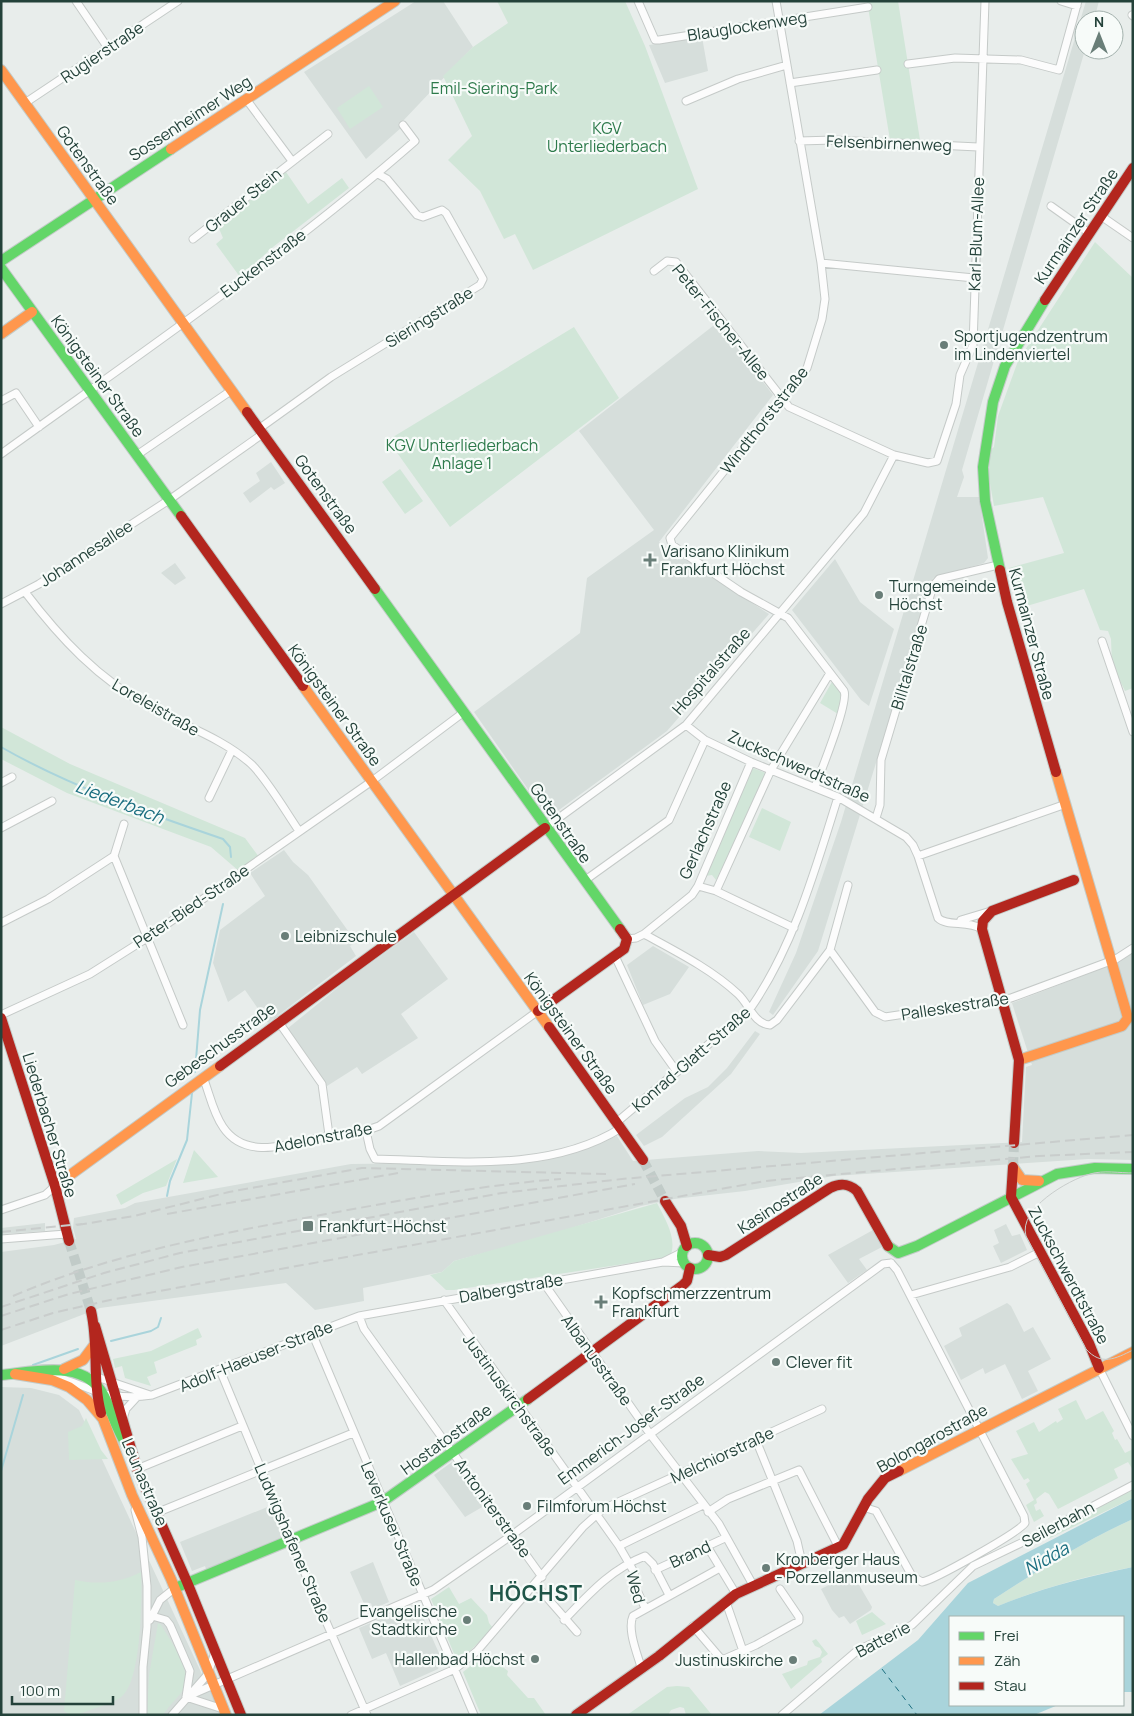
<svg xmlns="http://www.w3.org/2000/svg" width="1134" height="1716" font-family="Manrope,sans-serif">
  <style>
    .built { fill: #d6dedb }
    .green { fill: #d1e6d8 }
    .water { fill: #a9d4db }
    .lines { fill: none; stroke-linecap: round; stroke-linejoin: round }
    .stream { stroke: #a9d4db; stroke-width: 2 }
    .ferry { stroke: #1c6f80; stroke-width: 1; stroke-dasharray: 6 5; stroke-linecap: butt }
    .secondary-tunnel { stroke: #c1cbc8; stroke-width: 10; stroke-dasharray: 10 5; stroke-linecap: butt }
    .street-casing { stroke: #c5cac8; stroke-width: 9 }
    .fast-casing { stroke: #c3cbc8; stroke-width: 12 }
    .slow-casing { stroke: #c3cbc8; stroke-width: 12 }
    .jam-casing { stroke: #c3cbc8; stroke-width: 12 }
    .street { stroke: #fcfcfc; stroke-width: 7 }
    .fast { stroke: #63d668; stroke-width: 10 }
    .slow { stroke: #ff974d; stroke-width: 10 }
    .jam { stroke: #b3261e; stroke-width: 10 }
    .tram { stroke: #c9cdcc; stroke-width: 1 }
    .rail { stroke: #c9cdcc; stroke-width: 2; stroke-dasharray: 10 5; stroke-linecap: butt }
    .poi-dot { fill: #697e78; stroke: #f7fbf9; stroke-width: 2 }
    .labels { text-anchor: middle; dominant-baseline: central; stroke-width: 4.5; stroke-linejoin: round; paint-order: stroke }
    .street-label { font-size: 16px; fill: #24423a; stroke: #f7fbf9 }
    .park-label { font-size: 16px; fill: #2d7a4b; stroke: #f7fbf9 }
    .poi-label { font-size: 16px; fill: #24423a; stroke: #f7fbf9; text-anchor: start }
    .water-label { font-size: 18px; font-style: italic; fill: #1c6f80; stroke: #f7fbf9 }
    .district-label { font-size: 21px; font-weight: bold; letter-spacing: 1px; fill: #1f5548; stroke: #f7fbf9 }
  </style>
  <rect width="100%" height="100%" fill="#e8edeb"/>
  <path class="built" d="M416,1h27l30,46 -72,76 1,4 -36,32 -62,-87z
    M1086,1h13l-5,19h-10l1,30 -123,420 2,7 -7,20h22l9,61 -4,5 -51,15 -115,373 -45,64 -4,-3 27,-59 45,-131z
    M702,37l6,34 -43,12 -16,-38z
    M718,322l55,73 -114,147 110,72 -102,117 -119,87 -74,-106 106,-79 7,-55 67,-48 -75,-99z
    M271,462l14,21 -11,7 -3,-3 -21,16 -7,-10 17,-12 -4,-8z
    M835,559l25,43 34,27 -25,77 -8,-6 -69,-90z
    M175,563l11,15 -11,7 -14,-12z
    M284,850l9,12 15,13 48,67 -6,4 6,10 -88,67 -23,-33 -17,12 -15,-39 7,-33 45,-34 -15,-23z
    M414,932l34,47 -47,35 17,24 -56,36 -5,-7 -30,19 -40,-57 59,-48z
    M653,946l36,21 -19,27 -27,11 -16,-40z
    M1133,952v208l-45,-1 -254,17 -89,15 -71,8 -33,7 -101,32 -86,23 -12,11 -79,16 1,13 -49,9 -29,-27 -186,25 -99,38v-94l53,-7 22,-6 -3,-11 1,-10 51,-10 10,-5 216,-39 168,-2 59,-12 39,-14 16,25 125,-10 43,2 221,-11 4,-75 6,-2 -20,-62 109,-42z
    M755,1031l5,3 -29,40 -69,63 -18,9 -8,-11 49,-37 23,-11 19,-19z
    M45,1223v8l-44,3v-6z
    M1006,1224l6,12 8,-2 7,16 -26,13 -8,-17 6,-3 -5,-13z
    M873,1230l9,17 -23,12 8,11 -19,13 -20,-28z
    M1007,1303l4,3 13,26 9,-5 18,32 -23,12 10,20 -16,8 -17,-35 -20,10 -2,-6 -22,12 -17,-34 18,-10 -3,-8z
    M1,1387l30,1 28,7 20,15 142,305h-220z
    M452,1462l32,44 -19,11 -31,-42z
    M270,1506l13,32 -77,31 -1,-3 -13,5 -12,-29z
    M373,1562l16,40 -16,7 -2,-6 -6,3 -15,-34z
    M854,1572l4,1 -3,5 17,29 -1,3 -21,14 -6,-8 -5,2 -7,-8 -11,-21z
    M413,1605l6,3 23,52 -4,9 -38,17 -14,-33 -14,6 -13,-31z"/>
  <path class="green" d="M497,1h128l20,45 53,143 -165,81 -18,-36 -11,5 -24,-48 -32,-31 24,-24 -29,-60 30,-29 35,-24z
    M867,1h31l22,139h-30z
    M369,86l14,21 -33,22 -13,-21z
    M286,172l22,32 34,-26 7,10 -76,59 -33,30 -24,-33 7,-6 -5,-12z
    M1095,242l38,36v410l-8,3 -13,-26 -1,-26 -3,-8 -8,-1 -16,-41 -64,19 -11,-40 55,-15 -21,-56 -49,9 -5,-28v-27l5,-4 4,-31 20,-55z
    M574,327l45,71 -169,129 -62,-87z
    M400,469l23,32 -18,13 -23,-32z
    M833,680l11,13 -6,21 -18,-11z
    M1,727l69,37 175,74 14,19 -19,15 -29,-25 -144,-54 -66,-34z
    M753,768l13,5 -27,63 -23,44 -4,-5 -7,1z
    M762,808l29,14 -11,29 -31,-14z
    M194,1150l24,27 -35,6z
    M177,1159l-11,27 -23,7 -22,12 -5,-10z
    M657,1203c8,16 21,36 13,54l-216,33h-8l-16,-15 12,-3 12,-11z
    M198,1328l4,9 -6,3 1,5 -43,17 3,11 -10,4 4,9 -26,-8 -3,-12 -7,2 -2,-9 38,-8z
    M1076,1400l10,20 17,-9 11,20 -2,2 3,7 2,-1 8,14 8,-4v21l-5,-8 -14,7 4,9 -60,31 -9,-15 -4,-2 -9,7 1,4 -3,2 2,6 4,-2 4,7 -10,6 -8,-17 8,-5 -8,-16 4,-3 -2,-3 -4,2 -13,-21 17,-5 -12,-23 18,-9 5,10 17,-11 1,2 6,-4 -5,-10z
    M86,1418l15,32 7,9 -39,1 -1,-28 14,-6z
    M1133,1488v10l-85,41 -3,-5z
    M1133,1519v48c-47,9 -91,21 -135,39l-5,-3 1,-4c45,-29 90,-58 139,-80z
    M141,1572c1,25 1,112 -21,126 -13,8 -30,11 -43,17h-7l-6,-4 11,-131c23,5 45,3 66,-8z
    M449,1587l10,17 12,-6 16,17 2,8 4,5 -30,30 -8,-2 -24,-57z
    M872,1612l14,12 -24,11 -6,-14z
    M158,1623l3,2c9,15 33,48 22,65 -6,9 -14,15 -20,25h-16l2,-40z
    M816,1639l12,15 -7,5 1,3 -31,27 -9,-15 25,-9 1,-4 12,-4 2,-5 -2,-4 -5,-2 -3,-5z
    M486,1654l22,17 -1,4 21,23h6l12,17h-65l-18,-43z
    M677,1686l12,1 23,28h-26l-2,-7 -4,-1 -9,3 -3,5h-41l40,-28z"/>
  <path class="water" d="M1133,1498v21c-49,22 -94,51 -139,80l-1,4 5,3c43,-18 88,-29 135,-39v125h-10v-75h-173v88h108l-24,10h-215l99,-75 50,-57z"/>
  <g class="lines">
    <path class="stream" d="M1,747c70,40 146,66 222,92l7,8 1,10
      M195,1072l5,-62 23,-106
      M167,1196l3,-15 17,-41 5,-47
      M111,1341l40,-10 7,-4 3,-9
      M33,1365l45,-16
      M1,1471l22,-76"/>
    <path class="ferry" d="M882,1669l35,46"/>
    <path class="secondary-tunnel" d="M643,1160l22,41
      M1013,1167l1,-24
      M69,1241l22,70"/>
    <defs>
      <path id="street" d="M76,1l32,47
        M638,1l17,39h4l209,-33
        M776,1l45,262 4,36 -3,20 -15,49 -137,170 2,7 69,47 47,26 56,73c5,11 -23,80 -29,96
        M1061,1l16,5
        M1132,15l1,1
        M908,64l47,-6 66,2 38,10 19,-69
        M790,83l87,-13
        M246,99l46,62
        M686,101l52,-22 49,-14
        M25,103l153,-102
        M799,141l35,-1 144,7
        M1051,206l38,27
        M1101,216l32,22
        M193,239l135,-105
        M821,263l153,15
        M654,271l13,-10 9,1 113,145 105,48 34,8 9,-2 19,-57 4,-29 13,-30 12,-344
        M1,401l15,-8 23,34
        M260,428l71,-51 149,-92 3,-6 -37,-66 -4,-3 -19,7 -6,-2 -30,-36 -9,-5
        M1,454c140,-101 284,-199 414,-313l-12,-16
        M137,455l95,-65
        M25,592c35,46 73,87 125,115 32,18 72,31 100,56 15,13 36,49 49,68
        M1,604l38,-20 130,-84 95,-67
        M1102,641l31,91
        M686,725l19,15 46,22 87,35 68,40 7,8 5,11 20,62c9,9 30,2 44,11
        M1,783l11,-6
        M209,798l23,-48
        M876,818l4,-13 1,-45 52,-174 6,-7 59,-14
        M124,824l-10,32 69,169
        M1,828l51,-27
        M545,828l141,-103 178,-212 30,-58
        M918,856l148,-52
        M584,881l85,-61 36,-80
        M698,886l18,5 78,37
        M716,891l55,-121 59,-97
        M961,920l30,-9
        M1,923l47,-24 66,-43
        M644,934c33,18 67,35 94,60 11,10 16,30 32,31l7,-5 53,-70 18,-65
        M627,939l9,-1 8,-4 48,-39 6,-9 53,-124
        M830,950l45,62 10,5 126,-19 105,-39 17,-11
        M615,956l40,85 22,31
        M1,1015l89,-41 57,-36 225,-157 92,-69
        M278,1021l44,63 7,51
        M203,1077c6,15 10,36 20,50 22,33 64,18 96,11 20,-5 41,-4 60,-12l159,-115
        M617,1122l133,-113c44,-63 65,-139 88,-212
        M366,1131l4,18 5,10c81,2 174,14 246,-31
        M1,1210l44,-15 10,-9
        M1,1239l65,-5
        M663,1262l20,-10
        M543,1282l107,152 69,90 34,61
        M911,1295l99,-28 30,-15
        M444,1300l175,246 15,26 3,18 8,18
        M359,1316l5,13 178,248
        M312,1333l162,382
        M1099,1368l34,68
        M220,1370l73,176 74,169
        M50,1376c18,3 31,10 48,16 17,5 36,6 54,3l207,-79 304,-54 21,1
        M94,1376l56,19
        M123,1419l3,-10 11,-12
        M756,1440l41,101 5,22
        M137,1469l105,-43
        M863,1507l13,4 36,65 10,6c12,-2 96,-49 103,-59l-1,-7 -127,-246 -6,-7
        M135,1510l7,27 5,49v41l-4,40v48
        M708,1512l20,-13 71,-29 40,78
        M156,1513l197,-80
        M619,1546l84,-41
        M707,1546l29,48
        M655,1570l70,-32
        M536,1585l41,47
        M726,1602l17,49
        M152,1616l14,4 4,5 20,46 -4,26
        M150,1620l10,-20 15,-12
        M564,1620c25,-26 47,-51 81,-64l8,8 16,31
        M693,1626l29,34 34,-15 43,-24v-4l-19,-28
        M641,1667c-4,-14 -14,-38 -8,-51l87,-48
        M186,1697l247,-107 79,-55 371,-271 8,-1
        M186,1697l37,12
        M172,1715l36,-41 7,-22
        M351,1715l104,-46 22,-18 106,-124 20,-18 219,-100
        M782,1715l76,-65 54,-25 61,-59 69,-33 91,-48"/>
      <path id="fast" d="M1,261l170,-112
        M1,268l180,248
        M1000,570l-15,-69 -2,-34 10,-65 12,-36 40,-66
        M375,589l245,340
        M682 1256a13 13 0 1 1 26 0a13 13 0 1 1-26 0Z
        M888,1246l10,7 19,-7 140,-72 38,-6 38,1
        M1,1375c34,-3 84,-17 103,21 8,17 13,34 23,50
        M175,1588l207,-86 146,-103"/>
      <path id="slow" d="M1,70l246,342
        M171,149l224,-148
        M1,334l31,-22
        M303,686l246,341
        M1019,1060l103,-34 6,-8 -72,-246
        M1013,1167l9,13 17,1
        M55,1186l165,-120
        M64,1369l19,-9 12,-16
        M15,1374l37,6 17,7 18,13 16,19 29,76 39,84 55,136
        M899,1471l234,-119"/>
      <path id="jam" d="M1045,300l88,-132
        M247,412l128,177
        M181,516l122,170
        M1000,570l7,32 49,170
        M538,1011l86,-62 3,-10 -7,-10
        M1,1018l54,168 14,55
        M549,1027l94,133
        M220,1066l325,-238
        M1014,1143l5,-83 -37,-131 1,-8 9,-10 82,-31
        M1013,1167l-2,30 78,146 10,25
        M665,1201l16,25 6,20
        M708,1255l12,2 6,-2 104,-67c10,-5 18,-5 27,3l31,55
        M91,1311c8,34 1,68 10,102
        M95,1326l42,143 50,113 54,133
        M528,1399l155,-114 4,-4 3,-13
        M576,1715l83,-59 77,-62 107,-49 25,-46 17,-21 14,-7"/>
    </defs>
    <use href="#street" class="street-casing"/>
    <use href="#fast" class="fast-casing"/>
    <use href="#slow" class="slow-casing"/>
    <use href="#jam" class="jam-casing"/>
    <use href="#street" class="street"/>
    <use href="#fast" class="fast"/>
    <use href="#slow" class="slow"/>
    <use href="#jam" class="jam"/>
    <path class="tram" d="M1133,1173c-13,0 -30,-3 -43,1 -22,6 -72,35 -64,62l60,113c15,17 29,10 47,1"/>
    <path class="rail" d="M167,1214l231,-41
      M77,1225l57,-9 95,-24 133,-24 244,6
      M1,1232l81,-8
      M13,1296c100,-43 206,-62 313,-82 78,-14 155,-29 235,-35
      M1,1307l103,-34 76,-20 322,-60 120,-14 511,-44
      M1,1316l68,-22 113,-27 453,-83
      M1,1330l52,-17 57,-13 655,-119 274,-25 94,-4"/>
  </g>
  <g class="poi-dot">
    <circle cx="944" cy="345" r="5"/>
    <path d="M647.5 552.5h5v5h5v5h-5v5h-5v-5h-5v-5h5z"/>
    <circle cx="879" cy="595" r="5"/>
    <circle cx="285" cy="936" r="5"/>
    <rect x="302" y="1220" width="12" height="12" rx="2.5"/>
    <path d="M598.5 1294.5h5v5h5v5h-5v5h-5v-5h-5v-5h5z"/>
    <circle cx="776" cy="1362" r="5"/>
    <circle cx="527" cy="1506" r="5"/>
    <circle cx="766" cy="1568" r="5"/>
    <circle cx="467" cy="1620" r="5"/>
    <circle cx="535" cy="1659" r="5"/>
    <circle cx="793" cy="1660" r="5"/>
  </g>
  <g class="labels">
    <g class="street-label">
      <text transform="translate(747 26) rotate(-9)">Blauglockenweg</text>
      <text transform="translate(102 52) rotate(-34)">Rugierstraße</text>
      <text transform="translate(190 118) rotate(-33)">Sossenheimer Weg</text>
      <text transform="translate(889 143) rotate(2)">Felsenbirnenweg</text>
      <text transform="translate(88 165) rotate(54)">Gotenstraße</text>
      <text transform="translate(243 200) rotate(-39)">Grauer Stein</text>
      <text transform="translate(1076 226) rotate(-56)">Kurmainzer Straße</text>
      <text transform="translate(976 234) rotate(-88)">Karl-Blum-Allee</text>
      <text transform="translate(263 263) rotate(-37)">Euckenstraße</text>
      <text transform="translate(429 317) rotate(-32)">Sieringstraße</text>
      <text transform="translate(721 322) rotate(51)">Peter-Fischer-Allee</text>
      <text transform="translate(98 376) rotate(54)">Königsteiner Straße</text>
      <text transform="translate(764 420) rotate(-52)">Windthorststraße</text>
      <text transform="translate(326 494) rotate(54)">Gotenstraße</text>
      <text transform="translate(86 553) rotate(-33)">Johannesallee</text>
      <text transform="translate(1032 634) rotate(75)">Kurmainzer Straße</text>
      <text transform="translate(909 667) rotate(-73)">Billtalstraße</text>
      <text transform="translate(711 671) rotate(-49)">Hospitalstraße</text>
      <text transform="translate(335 705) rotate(54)">Königsteiner Straße</text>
      <text transform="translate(156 707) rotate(30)">Loreleistraße</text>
      <text transform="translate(799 766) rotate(24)">Zuckschwerdtstraße</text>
      <text transform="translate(561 823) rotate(55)">Gotenstraße</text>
      <text transform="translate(705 830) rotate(-66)">Gerlachstraße</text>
      <text transform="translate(191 906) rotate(-34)">Peter-Bied-Straße</text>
      <text transform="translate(955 1006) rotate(-9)">Palleskestraße</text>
      <text transform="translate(571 1033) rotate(54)">Königsteiner Straße</text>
      <text transform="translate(220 1045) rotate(-36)">Gebeschusstraße</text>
      <text transform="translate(691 1059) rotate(-41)">Konrad-Glatt-Straße</text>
      <text transform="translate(50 1125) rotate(73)">Liederbacher Straße</text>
      <text transform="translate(323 1137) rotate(-11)">Adelonstraße</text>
      <text transform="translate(780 1203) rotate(-33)">Kasinostraße</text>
      <text transform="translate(1069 1275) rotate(62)">Zuckschwerdtstraße</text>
      <text transform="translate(511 1288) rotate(-10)">Dalbergstraße</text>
      <text transform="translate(256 1356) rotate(-22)">Adolf-Haeuser-Straße</text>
      <text transform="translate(597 1360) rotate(54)">Albanusstraße</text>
      <text transform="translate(510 1395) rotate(54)">Justinuskirchstraße</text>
      <text transform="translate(631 1429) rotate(-36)">Emmerich-Josef-Straße</text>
      <text transform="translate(932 1438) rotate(-29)">Bolongarostraße</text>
      <text transform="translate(446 1439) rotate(-36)">Hostatostraße</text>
      <text transform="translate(722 1455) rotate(-25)">Melchiorstraße</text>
      <text transform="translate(145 1482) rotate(67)">Leunastraße</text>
      <text transform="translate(493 1508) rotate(54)">Antoniterstraße</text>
      <text transform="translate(392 1524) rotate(67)">Leverkuser Straße</text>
      <text transform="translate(1058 1524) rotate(-28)">Seilerbahn</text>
      <text transform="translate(293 1543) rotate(67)">Ludwigshafener Straße</text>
      <text transform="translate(690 1554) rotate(-25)">Brand</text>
      <text transform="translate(636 1587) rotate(75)">Wed</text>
      <text transform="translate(883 1639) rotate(-28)">Batterie</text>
    </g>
    <g class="park-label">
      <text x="494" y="88">Emil-Siering-Park</text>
      <text x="607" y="128">KGV<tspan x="607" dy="18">Unterliederbach</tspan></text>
      <text x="462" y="445">KGV Unterliederbach<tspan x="462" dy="18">Anlage 1</tspan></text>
    </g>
    <g class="poi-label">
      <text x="954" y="336">Sportjugendzentrum<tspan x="954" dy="18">im Lindenviertel</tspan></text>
      <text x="661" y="551">Varisano Klinikum<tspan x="661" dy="18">Frankfurt Höchst</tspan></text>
      <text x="889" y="586">Turngemeinde<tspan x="889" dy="18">Höchst</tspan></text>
      <text x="295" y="936">Leibnizschule</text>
      <text x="319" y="1226">Frankfurt-Höchst</text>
      <text x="612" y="1293">Kopfschmerzzentrum<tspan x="612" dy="18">Frankfurt</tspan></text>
      <text x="786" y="1362">Clever fit</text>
      <text x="537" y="1506">Filmforum Höchst</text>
      <text x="776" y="1559">Kronberger Haus<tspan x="776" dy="18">- Porzellanmuseum</tspan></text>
      <text x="457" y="1611" text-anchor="end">Evangelische<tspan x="457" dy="18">Stadtkirche</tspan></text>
      <text x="525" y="1659" text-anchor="end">Hallenbad Höchst</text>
      <text x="783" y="1660" text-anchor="end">Justinuskirche</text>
    </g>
    <g class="water-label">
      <text transform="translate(120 801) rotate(21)">Liederbach</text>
      <text transform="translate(1046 1558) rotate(-29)">Nidda</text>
    </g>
    <g class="district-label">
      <text x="536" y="1593">HÖCHST</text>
    </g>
  </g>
  <rect width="1134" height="1716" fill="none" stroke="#24423a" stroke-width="5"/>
  <rect x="949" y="1616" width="175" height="90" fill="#f7fbf9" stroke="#a3b1ad"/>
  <rect x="959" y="1632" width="25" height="8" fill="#63d668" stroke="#a3b1ad"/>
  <text x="994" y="1641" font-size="15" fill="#24423a">Frei</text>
  <rect x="959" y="1657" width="25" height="8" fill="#ff974d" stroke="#a3b1ad"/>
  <text x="994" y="1666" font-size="15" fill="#24423a">Zäh</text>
  <rect x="959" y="1682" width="25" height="8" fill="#b3261e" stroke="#a3b1ad"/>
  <text x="994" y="1691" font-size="15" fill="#24423a">Stau</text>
  <g transform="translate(1099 35)"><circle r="24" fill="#f7fbf9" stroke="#a3b1ad"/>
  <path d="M0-4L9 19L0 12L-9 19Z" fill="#697e78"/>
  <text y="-8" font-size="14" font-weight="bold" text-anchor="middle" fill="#24423a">N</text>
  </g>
  <path d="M12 1696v8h101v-8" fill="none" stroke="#24423a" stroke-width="2.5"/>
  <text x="20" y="1696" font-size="15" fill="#24423a" stroke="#f7fbf9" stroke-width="4" paint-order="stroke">100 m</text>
</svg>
